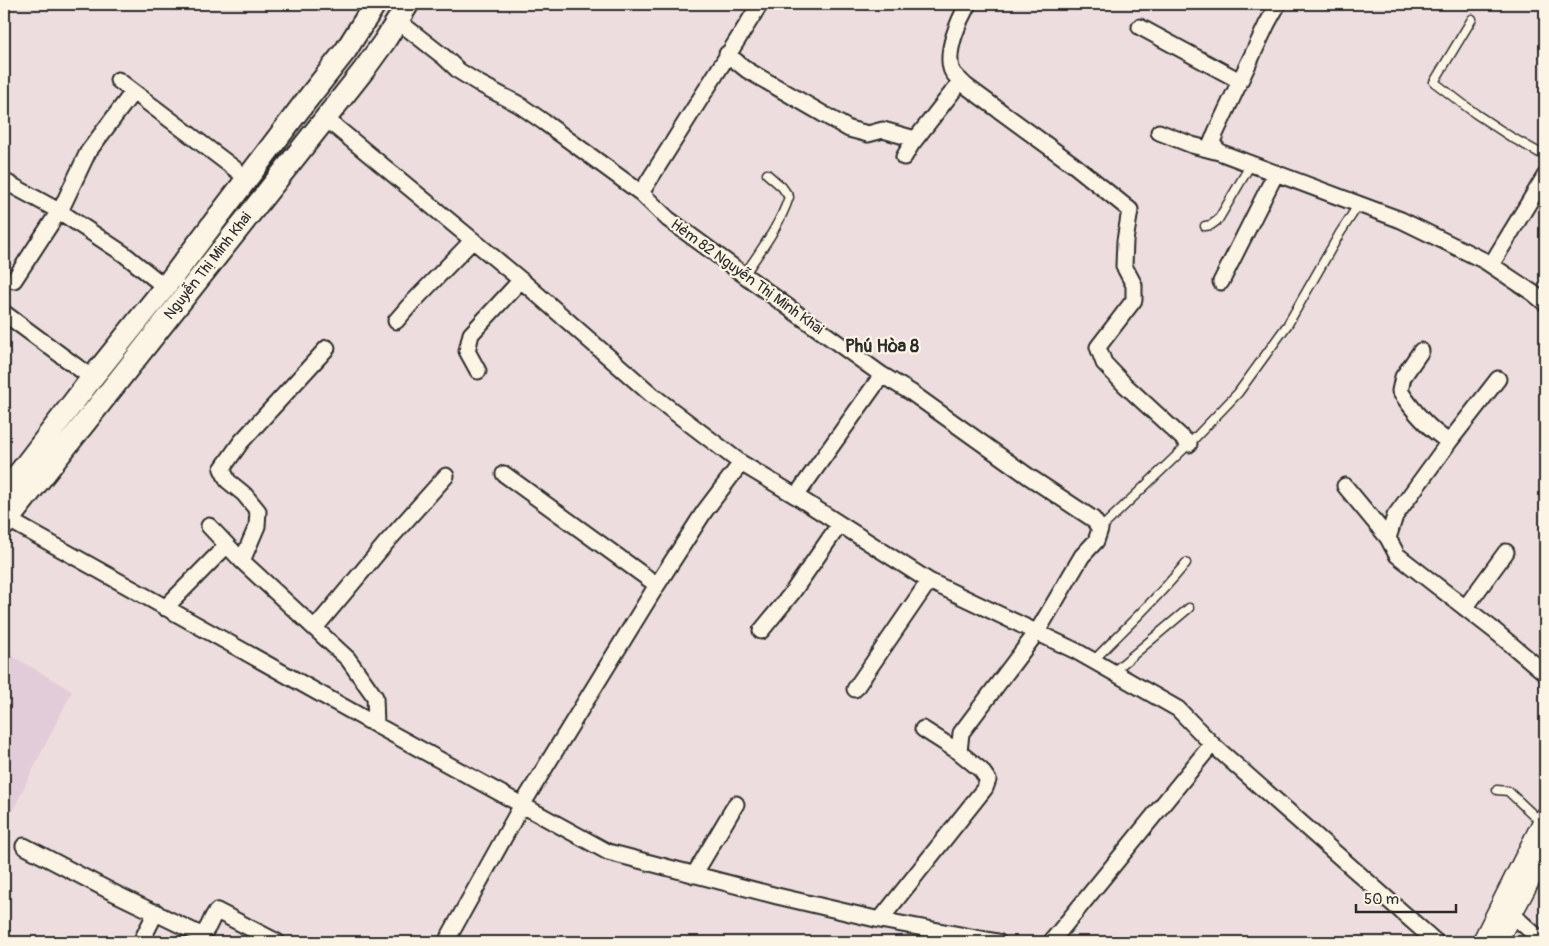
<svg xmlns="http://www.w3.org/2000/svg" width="1549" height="946" font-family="Pangolin,sans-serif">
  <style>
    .built { fill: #e3ccd9 }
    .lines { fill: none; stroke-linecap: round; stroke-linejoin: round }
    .service-casing { stroke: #2b2b2b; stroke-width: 11 }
    .minor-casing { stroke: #2b2b2b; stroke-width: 19 }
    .tertiary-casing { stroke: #2b2b2b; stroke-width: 22 }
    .secondary-casing { stroke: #2b2b2b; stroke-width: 25 }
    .service { stroke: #fcf5e5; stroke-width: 8 }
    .minor { stroke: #fcf5e5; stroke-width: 15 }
    .tertiary { stroke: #fcf5e5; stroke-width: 19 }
    .secondary { stroke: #fcf5e5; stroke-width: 21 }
    .labels { text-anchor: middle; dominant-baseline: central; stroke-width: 4.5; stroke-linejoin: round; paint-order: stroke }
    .street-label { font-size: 15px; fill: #2b2b2b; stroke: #fcf5e5 }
    .quarter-label { font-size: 18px; font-weight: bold; fill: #2b2b2b; stroke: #fcf5e5 }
  </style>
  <rect width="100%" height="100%" fill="#edddde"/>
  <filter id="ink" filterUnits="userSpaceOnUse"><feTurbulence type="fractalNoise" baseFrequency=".02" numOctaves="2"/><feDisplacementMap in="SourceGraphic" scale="10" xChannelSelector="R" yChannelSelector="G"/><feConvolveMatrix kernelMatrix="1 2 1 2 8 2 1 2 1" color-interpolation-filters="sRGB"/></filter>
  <g filter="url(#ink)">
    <path class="built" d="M4,651l68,40 -68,137z"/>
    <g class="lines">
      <defs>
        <path id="service" d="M1472,19l-38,63 42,32 35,23 34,19
          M1205,226l6,-1 7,-5 33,-56
          M744,275c17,-25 36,-50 45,-78l-7,-10 -15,-13
          M1100,529l93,-89 45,-47 50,-69 52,-91 19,-29
          M1093,661c31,-32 65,-63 93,-98
          M1113,672l76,-64
          M1497,790l11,1 34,32"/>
        <path id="minor" d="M968,4c-9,16 -22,46 -17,64 1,6 10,13 15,18l108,79 56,45 -5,31 -1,25 10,19v15l-36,47 6,16 21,22 64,59
          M1278,4l-11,20 -51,108 -4,10 7,10 182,68 84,41 48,32 12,10
          M398,21l46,36 15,14 21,13 38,20 26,18 97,71 27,26 124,91 90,65 30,18 116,83 65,43 7,10 -4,12 -14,15 -45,76 -76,101 -2,19 22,18 7,10 -3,8 -105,132
          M1140,27l100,54
          M727,54l20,16 102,59 19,5 15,-4 32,9
          M118,80l129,98
          M325,118l196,162 131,115 89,68 55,33 133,85 147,70 102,58 34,35 224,198
          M1159,132l33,13 27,7
          M904,157l7,-12 50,-64
          M4,181l55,30 65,43 41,33
          M641,193l119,-189
          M1491,265l54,-89
          M14,280l49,-75 25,-53 45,-60
          M1221,282l55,-109
          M4,313l88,65
          M396,321l13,-15 64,-66
          M1421,351l-18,26 -3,14c13,20 29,38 49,51l-54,74 -7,22 9,17 98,76 50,42
          M478,371l-11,-20 4,-17 50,-54
          M1449,442l49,-63
          M504,474l153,111
          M1345,486l43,52
          M796,496l86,-121
          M9,520l367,205 232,127 169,44 103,24 118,22
          M209,526l33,35 106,98 27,38 1,28
          M242,561l15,-35 1,-15 -14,-17 -16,-13 -6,-12 19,-27 86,-94
          M165,608l62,-63
          M1465,608l41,-56
          M315,628l71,-85 60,-67
          M761,631l31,-38 47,-68
          M855,689l74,-108
          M923,729l36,23
          M24,846l88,46 87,42h3c8,-5 8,-16 15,-23l60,31
          M694,875l42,-71
          M1513,915l30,27
          M141,942l15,-30
          M446,942l76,-137 135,-220 47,-73 37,-49
          M1051,942l161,-198"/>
        <path id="tertiary" d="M1482,942l63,-125
          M1497,942l48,-90"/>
        <path id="secondary" d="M4,493l88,-115 73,-91 137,-181 44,-56 29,-46
          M4,525l359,-454 21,-29 24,-38"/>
      </defs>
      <use href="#service" class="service-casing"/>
      <use href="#minor" class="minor-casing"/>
      <use href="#tertiary" class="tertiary-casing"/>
      <use href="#secondary" class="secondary-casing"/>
      <use href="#service" class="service"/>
      <use href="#minor" class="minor"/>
      <use href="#tertiary" class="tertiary"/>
      <use href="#secondary" class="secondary"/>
    </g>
  </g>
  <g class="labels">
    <g class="street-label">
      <text transform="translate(208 266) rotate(-52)">Nguyễn Thị Minh Khai</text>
      <text transform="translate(747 277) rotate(36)">Hẻm 82 Nguyễn Thị Minh Khai</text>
    </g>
    <g class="quarter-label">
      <text x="882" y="346">Phú Hòa 8</text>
    </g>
  </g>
  <rect width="1549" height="946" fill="none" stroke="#fcf5e5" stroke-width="20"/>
  <rect x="10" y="10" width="1529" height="926" fill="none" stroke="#2b2b2b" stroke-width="2" filter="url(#ink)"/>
  <path d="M1356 904v8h100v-8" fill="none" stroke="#2b2b2b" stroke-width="2.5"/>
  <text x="1364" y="904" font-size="15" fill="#2b2b2b" stroke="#fcf5e5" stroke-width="4" paint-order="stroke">50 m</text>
</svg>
